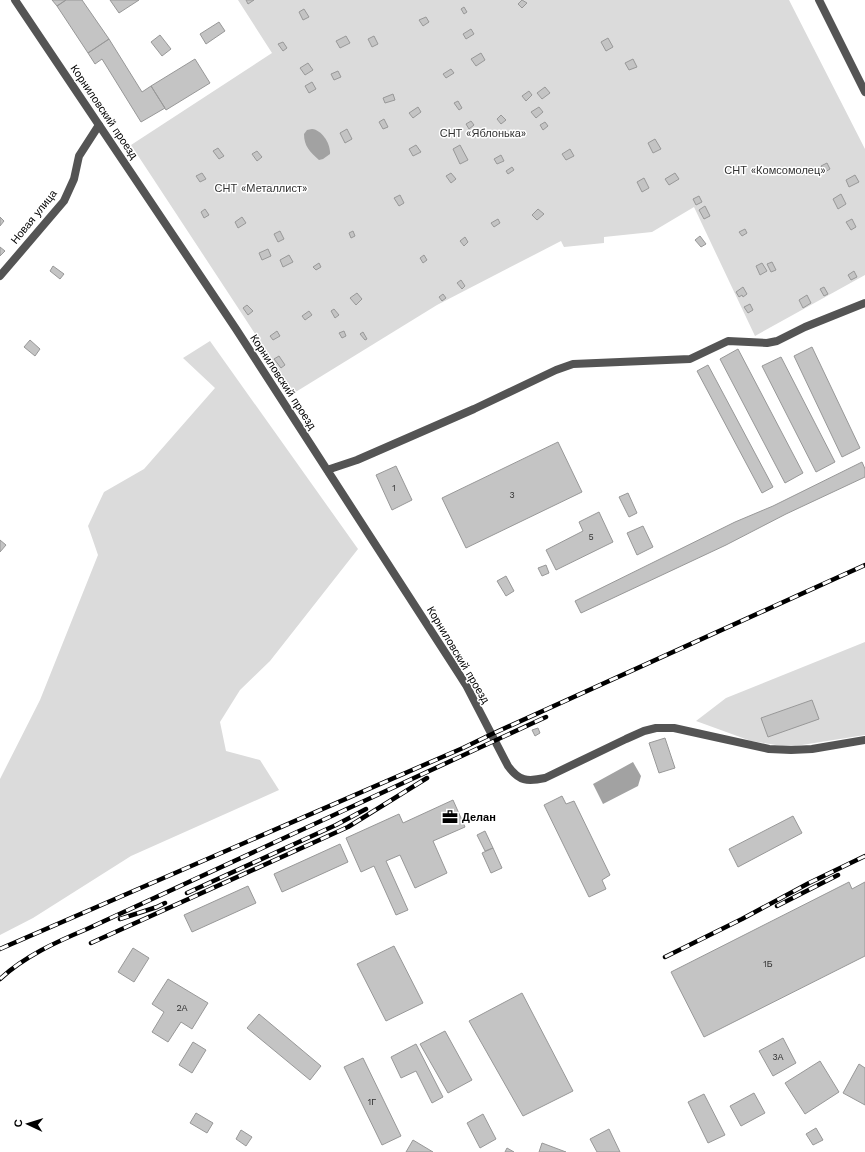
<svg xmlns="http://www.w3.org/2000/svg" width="865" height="1152" font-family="'Work Sans',sans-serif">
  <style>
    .green { fill: #dbdbdb }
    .water { fill: #a2a2a2 }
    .building { fill: #c4c4c4; stroke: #989898 }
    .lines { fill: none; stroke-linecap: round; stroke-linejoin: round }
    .minor { stroke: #545454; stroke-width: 8 }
    .tertiary { stroke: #545454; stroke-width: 8 }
    .rail-casing { stroke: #000; stroke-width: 4.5 }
    .rail { stroke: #fff; stroke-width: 3; stroke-dasharray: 9; stroke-linecap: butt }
    .labels { text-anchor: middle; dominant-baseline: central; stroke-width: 3; stroke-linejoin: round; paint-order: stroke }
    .number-label { font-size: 9px; fill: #313131 }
    .street-label { font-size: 11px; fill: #000; stroke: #fff }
    .park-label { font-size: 11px; fill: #323232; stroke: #fff }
    .poi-label { font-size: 11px; font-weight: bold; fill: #000; stroke: #fff; text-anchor: start }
  </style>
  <rect width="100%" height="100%" fill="#fff"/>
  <path class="green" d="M238,0h551l76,149v126l-110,61 -61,-129 -42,25 -48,5v6l-40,4 -3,-6 -124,64 -143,88 -163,-248 141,-92z
    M210,341l148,208 -88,112 -30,29 -20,32 6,29 34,9 19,30 -148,66 -98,62 -33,17v-156l40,-79 58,-145 -10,-29 16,-34 40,-23 71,-81 -32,-30z
    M865,642v93l-76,12 -38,-6 -55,-20 30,-23z"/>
  <path class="water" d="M312,129c10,1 19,15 18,25l-7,5 -4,1c-9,-8 -15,-14 -15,-26l3,-4z
    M633,762l8,14 -3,10 -35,18 -10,-20z"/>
  <path class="building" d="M52,0h14l-9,6z
    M66,0h16l27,39 -21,14 -31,-47z
    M110,0h29l-20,13z
    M246,0h8l-6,4z
    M522,0l5,3 -5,5 -4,-4z
    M464,7l3,5 -3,2 -3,-5z
    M304,9l5,8 -6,3 -4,-8z
    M426,17l3,5 -6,4 -4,-6z
    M219,22l6,9 -19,13 -6,-10z
    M471,29l3,5 -8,5 -3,-5z
    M160,35l11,14 -9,7 -11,-14z
    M346,36l4,7 -10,5 -4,-7z
    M374,36l4,8 -6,3 -4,-8z
    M608,38l5,9 -7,4 -5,-9z
    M109,39l33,53 9,-6 14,22 -24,14 -39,-63 -7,5 -7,-11z
    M283,42l4,6 -4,3 -5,-7z
    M481,53l4,7 -9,6 -5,-7z
    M195,59l15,24 -44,27 -15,-24z
    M633,59l4,8 -8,3 -4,-7z
    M308,63l5,7 -8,5 -5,-7z
    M451,69l3,4 -8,5 -3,-4z
    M338,71l3,6 -7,3 -3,-6z
    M312,82l4,7 -7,4 -4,-7z
    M545,87l5,6 -8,6 -5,-6z
    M529,91l3,4 -6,6 -4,-5z
    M393,94l2,6 -10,3 -2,-5z
    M458,101l4,7 -3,2 -5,-7z
    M418,107l3,5 -8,6 -4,-5z
    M539,107l4,5 -7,6 -5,-6z
    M501,115l5,5 -5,4 -4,-5z
    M384,119l4,8 -5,2 -4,-7z
    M471,121l3,4 -5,4 -3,-5z
    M545,122l3,4 -5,4 -3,-5z
    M347,129l5,10 -7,4 -5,-10z
    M655,139l6,10 -8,4 -5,-10z
    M416,145l5,7 -8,4 -4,-7z
    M460,145l8,15 -8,4 -7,-15z
    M218,148l6,8 -5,3 -6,-8z
    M570,149l4,7 -8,4 -4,-6z
    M257,151l5,6 -5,4 -5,-7z
    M501,155l3,6 -7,3 -3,-5z
    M827,163l3,6 -5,3 -4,-6z
    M512,167l2,3 -6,4 -2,-3z
    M202,173l4,6 -6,3 -4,-6z
    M451,173l5,6 -5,4 -5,-7z
    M675,173l4,6 -10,6 -4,-6z
    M855,175l4,7 -10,5 -3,-7z
    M644,178l5,10 -7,4 -5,-10z
    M841,194l5,10 -8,5 -5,-10z
    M400,195l4,8 -5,3 -5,-8z
    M699,196l3,6 -6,3 -3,-6z
    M705,206l5,10 -6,3 -5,-9z
    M205,209l4,6 -5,3 -3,-6z
    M538,209l6,5 -7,6 -5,-5z
    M0,217l4,4 -4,5z
    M242,217l4,6 -8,5 -3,-6z
    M498,219l2,4 -6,4 -3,-4z
    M852,219l4,8 -5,3 -5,-8z
    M745,229l2,4 -5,3 -3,-4z
    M280,231l4,8 -6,3 -4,-8z
    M353,231l2,5 -4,2 -2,-5z
    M700,236l6,8 -5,3 -6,-7z
    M465,237l3,5 -4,4 -4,-5z
    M0,247l5,4 -5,5z
    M268,249l3,7 -9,4 -3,-7z
    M289,255l4,7 -10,5 -3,-7z
    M424,255l3,5 -4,3 -3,-5z
    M772,262l4,8 -5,2 -4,-8z
    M319,263l2,4 -5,3 -3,-3z
    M762,263l5,8 -7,4 -4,-9z
    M53,266l11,8 -4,5 -10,-8z
    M854,271l3,6 -6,3 -3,-5z
    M461,280l4,6 -3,3 -5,-6z
    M743,287l4,7 -4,3 -1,-2 -3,2 -3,-5z
    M824,287l4,7 -4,2 -4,-7z
    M357,293l5,6 -6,6 -6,-7z
    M443,294l3,4 -4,3 -3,-4z
    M807,295l4,8 -8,5 -4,-8z
    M750,304l3,6 -5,3 -4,-6z
    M247,305l6,6 -5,4 -5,-7z
    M334,309l5,6 -4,3 -4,-7z
    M309,311l3,4 -7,5 -3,-4z
    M277,331l3,5 -7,4 -3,-4z
    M344,331l2,5 -4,2 -3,-5z
    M363,332l4,7 -2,1 -5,-6z
    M30,340l10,9 -5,7 -11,-9z
    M812,347l48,101 -18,9 -48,-101z
    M738,349l65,124 -18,10 -65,-124z
    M279,356l6,9 -4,3 -7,-9z
    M781,357l54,105 -19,10 -54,-106z
    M708,365l65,122 -11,6 -65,-122z
    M558,442l24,50 -116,56 -24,-50z
    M862,462l3,7v8l-79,37 -60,31 -145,68 -6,-12 160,-79 38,-16z
    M396,466l16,34 -20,10 -16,-35z
    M628,493l9,20 -8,4 -10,-20z
    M599,512l14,30 -57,28 -10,-20 37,-19 -4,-9z
    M643,526l10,21 -16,8 -10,-22z
    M0,540l6,5 -6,7z
    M546,565l3,8 -7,3 -4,-8z
    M506,576l8,15 -8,5 -9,-15z
    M812,700l7,19 -51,18 -7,-19z
    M538,728l2,5 -5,3 -3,-6z
    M665,738l10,30 -16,5 -10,-30z
    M562,796l4,8 8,-3 36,74 -8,5 4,9 -17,8 -45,-92z
    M453,800l12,27 -32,14 14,32 -32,15 -15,-33 -14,6 22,49 -12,5 -22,-49 -13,6 -15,-34 53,-24 4,9z
    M793,816l9,17 -64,34 -9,-18z
    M485,831l8,17 -8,3 -8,-16z
    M340,844l8,18 -66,30 -8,-18z
    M493,848l9,20 -11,5 -9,-20z
    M849,882l3,7 13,-7v74l-161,81 -33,-65z
    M248,886l8,17 -64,29 -8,-17z
    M394,946l29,57 -37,18 -29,-57z
    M133,948l16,10 -15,24 -16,-10z
    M168,979l40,24 -16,26 -11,-7 -13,20 -16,-10 12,-20 -12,-8z
    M522,993l51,98 -50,25 -54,-95z
    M259,1014l62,52 -11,14 -63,-52z
    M445,1031l27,49 -24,13 -28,-49z
    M783,1038l13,25 -23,13 -14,-25z
    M193,1042l13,8 -14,23 -13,-8z
    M416,1044l27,53 -11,6 -16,-32 -15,7 -10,-21z
    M363,1058l38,78 -19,9 -38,-78z
    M820,1061l19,31 -34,22 -20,-31z
    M859,1064l6,4v37l-22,-12z
    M754,1093l11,20 -24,13 -11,-20z
    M704,1094l21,41 -17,8 -20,-41z
    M196,1113l17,10 -6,10 -17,-10z
    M483,1114l13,25 -16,9 -13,-25z
    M816,1128l7,12 -10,5 -7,-11z
    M609,1129l11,23h-23l-7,-13z
    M241,1130l11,7 -6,9 -10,-7z
    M413,1140l20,12h-27z
    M542,1143l24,9h-27z
    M507,1148l7,4h-9z"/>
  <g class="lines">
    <path class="minor" d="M0,276l64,-75 10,-22 5,-23 20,-31"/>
    <path class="tertiary" d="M15,0l221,329 223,345 7,11 42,81c11,15 19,16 37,12l81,-39 18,-8 12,-3h18l95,21 22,1 21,-1 53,-9
      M819,0l46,92
      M327,470l30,-10 117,-51 82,-39 17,-6 117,-5 38,-18 39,2 10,-2 28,-14 60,-24"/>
    <defs>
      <path id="rail" d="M187,893l149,-68 30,-16
        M777,906l61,-31
        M120,919l37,-12 8,-4
        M91,943l257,-116 79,-49
        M0,949l463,-201 29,-14 373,-169
        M665,957l77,-38 67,-36 56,-27
        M0,979c25,-23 56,-37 87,-50l459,-212"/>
    </defs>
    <use href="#rail" class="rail-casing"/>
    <use href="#rail" class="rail"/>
  </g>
  <defs>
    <symbol id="office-bare" viewBox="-9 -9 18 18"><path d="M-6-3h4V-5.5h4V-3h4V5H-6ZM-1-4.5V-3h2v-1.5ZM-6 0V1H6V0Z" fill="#000" stroke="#fff" stroke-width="2.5" paint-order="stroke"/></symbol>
  </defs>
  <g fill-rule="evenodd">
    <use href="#office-bare" x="439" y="806" width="22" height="22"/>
  </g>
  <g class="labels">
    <g class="number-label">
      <text x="394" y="488">1</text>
      <text x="512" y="495">3</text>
      <text x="591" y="537">5</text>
      <text x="768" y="964">1Б</text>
      <text x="182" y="1008">2А</text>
      <text x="778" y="1057">3А</text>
      <text x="372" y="1102">1Г</text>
    </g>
    <g class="street-label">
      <text transform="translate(104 112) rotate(56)">Корниловский проезд</text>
      <text transform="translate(34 217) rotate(-51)">Новая улица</text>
      <text transform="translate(283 382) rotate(57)">Корниловский проезд</text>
      <text transform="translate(458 655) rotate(59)">Корниловский проезд</text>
    </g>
    <g class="park-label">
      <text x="483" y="133">СНТ «Яблонька»</text>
      <text x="775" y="170">СНТ «Комсомолец»</text>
      <text x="261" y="188">СНТ «Металлист»</text>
    </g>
    <g class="poi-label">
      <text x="462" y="817">Делан</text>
    </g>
  </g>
  <g transform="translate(28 1124) rotate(274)" stroke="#ffffff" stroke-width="3" paint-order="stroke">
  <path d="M0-3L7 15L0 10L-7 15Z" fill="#000000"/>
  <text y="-6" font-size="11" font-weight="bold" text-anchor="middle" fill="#000000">С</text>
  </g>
</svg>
